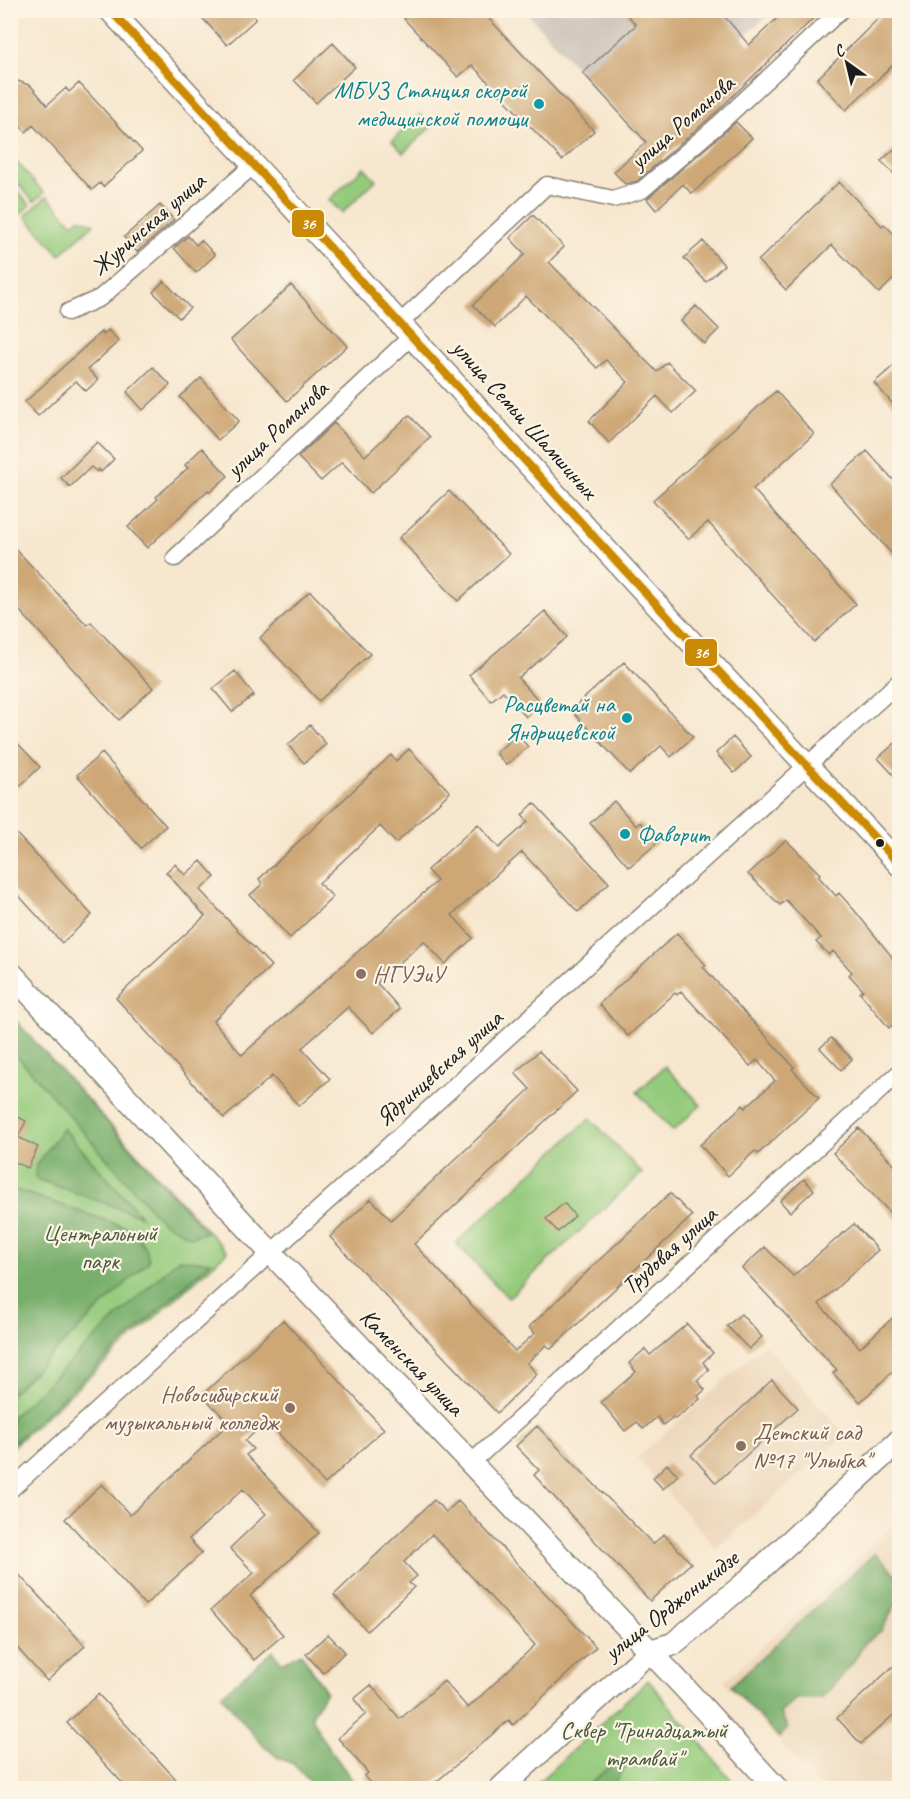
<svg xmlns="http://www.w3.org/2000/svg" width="910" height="1799" font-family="Caveat,sans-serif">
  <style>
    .built { fill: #edd7bb }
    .industrial { fill: #ccc2b9 }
    .green { fill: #94ca7b; stroke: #58734c; stroke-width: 1.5 }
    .forest { fill: #77ae6b; stroke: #4a6544; stroke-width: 1.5 }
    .building { fill: #cea776 }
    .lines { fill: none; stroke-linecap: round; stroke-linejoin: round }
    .street-casing { stroke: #8a8276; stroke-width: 19 }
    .secondary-casing { stroke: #8a8276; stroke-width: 25 }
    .street { stroke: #fff; stroke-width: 16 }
    .secondary { stroke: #fff; stroke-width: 22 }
    .bus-1-casing { stroke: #fcf5e5; stroke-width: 12 }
    .bus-1 { stroke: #cb8a06; stroke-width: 8 }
    .culture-dot { fill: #0f9aa8; stroke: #fcf5e5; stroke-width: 2 }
    .bus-dot { fill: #1c1c1c; stroke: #fcf5e5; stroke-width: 2 }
    .education-dot { fill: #8d6e63; stroke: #fcf5e5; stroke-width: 2 }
    .labels { text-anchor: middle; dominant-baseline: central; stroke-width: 4.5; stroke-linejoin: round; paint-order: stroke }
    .culture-label { font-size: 24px; fill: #0d838f; stroke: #fcf5e5; text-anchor: end }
    .street-label { font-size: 24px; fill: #1c1c1c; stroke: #fcf5e5 }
    .education-label { font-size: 24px; fill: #785e54; stroke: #fcf5e5; text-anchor: start }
    .park-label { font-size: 24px; fill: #46593d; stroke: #fcf5e5 }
    .line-badge { stroke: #fcf5e5; stroke-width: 2 }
    .badge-label { font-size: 16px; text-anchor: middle; font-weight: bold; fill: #fff }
  </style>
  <rect width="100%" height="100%" fill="#fcf5e5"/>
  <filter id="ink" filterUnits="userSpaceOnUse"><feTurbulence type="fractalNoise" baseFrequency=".0167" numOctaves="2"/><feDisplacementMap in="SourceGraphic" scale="12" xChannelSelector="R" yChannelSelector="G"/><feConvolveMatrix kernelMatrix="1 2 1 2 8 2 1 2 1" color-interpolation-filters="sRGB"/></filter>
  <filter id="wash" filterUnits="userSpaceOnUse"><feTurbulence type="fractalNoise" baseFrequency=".008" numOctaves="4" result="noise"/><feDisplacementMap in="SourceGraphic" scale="24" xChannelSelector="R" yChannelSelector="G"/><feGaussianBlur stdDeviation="1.35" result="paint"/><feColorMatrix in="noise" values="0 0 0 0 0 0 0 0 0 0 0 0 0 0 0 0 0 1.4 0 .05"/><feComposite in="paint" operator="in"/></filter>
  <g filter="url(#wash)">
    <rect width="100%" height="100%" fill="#f7e7cf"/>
    <path class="built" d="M765,1344l80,91 -129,113 -79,-90z
      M899,1520v268h-77l-98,-106z"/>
    <path class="industrial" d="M525,11h247l-135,123z"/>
    <path class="green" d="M420,114l12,12 -29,27 -11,-12z
      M11,156l33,37 -10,9 -23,-26z
      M364,167l12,13 -34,33 -13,-13z
      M11,184l19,21 -18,17 -2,-2z
      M47,196l26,28 7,-6 14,6 -34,31 -35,-39z
      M10,1015l217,237 -216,196h-1z
      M665,1066l36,39 -28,26 -36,-39z
      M590,1118l52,55 -134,125 -52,-55z
      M648,1680l90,108h-206z"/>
    <path class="forest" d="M11,1015l195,217 -15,5 -29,-15 -151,-173z
      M63,1128l78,88 -105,-37v-13z
      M11,1188l120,41 15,19 3,13 -138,133z
      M178,1259l33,3 -197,180 -3,-7v-17z
      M875,1553l24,25v21l-18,32 -16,12 -13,21 -31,35h-25l-16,14 8,15 -9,10 -48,-52z
      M273,1651l9,12 19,-10 25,38 -14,24 7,19 39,54h-42l-23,-24 -16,-7 -18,-16 -38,-46z
      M622,1760l3,6 -14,22h-26l31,-27z"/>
    <g id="blocks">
      <path class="building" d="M195,10h54l7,9 -29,26z
        M413,10h68l113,121 -32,29 -90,-95 -14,12 -54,-58z
        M623,10h96l30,35 37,-35h36l-109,105 -76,66 -12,3 -11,-12 32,-30 -63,-69 53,-48z
        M887,10h13v48l-54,52 -29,-31z
        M333,43l22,24 -39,36 -22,-23z
        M10,78l21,8 16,19 19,-17 3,4 10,-9 63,68 -39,36 -3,-4 -8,7 -59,-65 -7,7 -16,-16z
        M736,122l16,16 -57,53 -4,2 -8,-9 -27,26 -9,-11z
        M900,144v36l-19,-19z
        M839,182l43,44 2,-2 16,16v33l-21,20 -47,-48 -46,45 -28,-29z
        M160,205l14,15 -37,32 -13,-15z
        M533,215l31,32 -15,15 108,110 10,-10 29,29 -23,22 -16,-17 -48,47 -20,-22 39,-39 -22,-22 -9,8 -71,-72 -31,31 -22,-22 52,-51 -15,-16z
        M188,236l8,9 5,-5 14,15 -19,18 -22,-25z
        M703,241l21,24 -18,17 -22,-24z
        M164,281l26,27 -11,10 -26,-26z
        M291,285l56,61 -60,55 -56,-61z
        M696,306l23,23 -15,15 -23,-23z
        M108,330l11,11 -31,28 10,11 -12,11 -10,-10 -38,35 -13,-14 76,-70 2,3z
        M900,360v52l-26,-29z
        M153,367l17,18 -27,25 -16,-18z
        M201,378l38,43 -21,19 -38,-43z
        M776,391l38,43 -61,55 103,115 -42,38 -106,-120 -20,17 -35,-39z
        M409,415l21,22 -59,56 -29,-31 -21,19 -23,-24 36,-34 31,33z
        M97,442l17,17 -13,13 -2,-3 -2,3 -6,-5 -21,20 -9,-9z
        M202,448l26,28 -18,16 -2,-2 -61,58 -19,-21 30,-28 -2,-2 32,-29 -3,-3z
        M867,451l33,36v76l-70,-79z
        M449,491l60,63 -51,47 -59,-63z
        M10,543l77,82 4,-3 62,66 -34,32 -109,-120z
        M310,591l60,63 -51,47 -59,-63z
        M545,611l22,26 -49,41 23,25 -15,14 -23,-26 -12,10 -22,-26z
        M624,662l69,75 -22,20 -10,-11 -31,28 -59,-64z
        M235,671l19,24 -22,17 -19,-23z
        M310,725l16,19 -22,19 -16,-18z
        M517,734l11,13 -22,18 -10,-12z
        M10,735l30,32 -22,21 -8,-8z
        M733,737l18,20 -17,16 -18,-20z
        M900,739v43l-22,-24z
        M409,749l41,43 -54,51 -16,-17 -61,57 14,14 -43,41 -40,-43 12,-11 -3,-5 132,-124 5,6z
        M102,753l64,73 -25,22 -64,-73z
        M614,801l22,25 4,-4 18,20 -29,25 -39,-44z
        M534,803l75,80 -31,29 -56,-60 -70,63 21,23 -28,26 -21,-23 -47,42 23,26 -27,24 -25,-26 -46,41 28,31 -31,27 -27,-30 -48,42 -108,-120 89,-82 -39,-44 9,-8 10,11 16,-14 14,16 -15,13 71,76 -58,55 29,34 195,-174 -10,-11 51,-46 21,24 29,-26 -6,-7z
        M10,827l82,88 -30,28 -52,-57z
        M786,840l34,34 -2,2 18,20 3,-3 16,18 38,47 7,-5v65l-11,10 -29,-35 3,-3 -14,-15 3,-3 -19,-21 -4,4 -13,-13 5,-4 -35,-38 -6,5 -32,-31z
        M677,933l29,32 -3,2 91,100 -2,2 27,29 -61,56 -3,-3 -27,25 -28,-31 43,-40 2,3 30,-27 -18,-21 -7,6 -69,-75 -4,4 -2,-2 -47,43 -29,-32z
        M831,1038l21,21 -11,11 -21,-22z
        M539,1051l38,40 -163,153 101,107 20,-18 -6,-6 141,-134 22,23 -141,133 -5,-4 -19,18 10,11 -40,39 -167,-176 41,-38 20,21 139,-131 -15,-16z
        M10,1113l16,8 -8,16 20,10 -10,21 -18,-8z
        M859,1128l41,43v52l-67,-70z
        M804,1179l10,11 -24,22 -10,-11z
        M564,1203l11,13 -17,16 -12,-13z
        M854,1224l24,26 -59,54 41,44 40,-37v54l-40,37 -27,-29 4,-3 -95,-102 23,-21 28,29z
        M741,1314l21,23 -13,12 -22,-23z
        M283,1320l101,109 -59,55 -58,-63 -22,20 8,8 -7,6 73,78 -69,63 33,39 -29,25 -43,-50 43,-37 -24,-25 36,-34 -23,-25 -54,50 13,14 -57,52 -80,-86 37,-35 28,31 99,-92 -27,-28z
        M687,1324l26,29 -10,9 6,8 -12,10 8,10 -7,6 2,3 -25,20 -2,-2 -10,8 -6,-8 -14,12 -6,-7 -12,9 -24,-29 35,-30 -7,-9 16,-14 5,6z
        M772,1380l26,28 -82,75 -25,-28z
        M537,1426l116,118 11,-10 27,29 -41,38 -116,-126 5,-5 -23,-24z
        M667,1464l11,11 -15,14 -10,-11z
        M434,1500l12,12 12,-11 138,146 -83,78 -4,-5 -80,68h-55l-10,-12 4,-3 -30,-35 28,-24 -12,-15 17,-14 29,34 44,-38 24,27 67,-63 -103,-111 -28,28 13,14 -8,7 5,4 -47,44 -33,-36z
        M10,1565l75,81 -38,35 -37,-41z
        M328,1634l17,18 -22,21 -17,-19z
        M900,1660v49l-39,35 -24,-26z
        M98,1694l86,94h-57l-60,-65z"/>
    </g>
  </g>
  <g filter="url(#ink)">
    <use href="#blocks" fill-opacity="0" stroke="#8a8276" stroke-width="1.5"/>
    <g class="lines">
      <defs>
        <path id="street" d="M68,312l32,-14 155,-134
          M401,322l146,-137 66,14 29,-9 78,-67 121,-113
          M175,558l238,-223
          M471,1463l429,-391
          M10,1490l890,-809"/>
        <path id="secondary" d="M110,10c164,176 326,352 487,530 99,109 202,216 303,325
          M10,972l261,281 411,432 94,103
          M501,1788l149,-137 23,-7 70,-59 157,-145"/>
      </defs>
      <use href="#street" class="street-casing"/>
      <use href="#secondary" class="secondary-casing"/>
      <use href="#street" class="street"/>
      <use href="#secondary" class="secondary"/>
      <defs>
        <path id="bus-1" d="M110,10c164,176 326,352 487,530 99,109 202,216 303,325"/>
      </defs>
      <use href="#bus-1" class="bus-1-casing"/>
      <use href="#bus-1" class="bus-1"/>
    </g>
  </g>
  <g class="culture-dot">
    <circle cx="539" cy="104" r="6"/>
    <circle cx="627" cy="718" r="6"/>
    <circle cx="625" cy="834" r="6"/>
  </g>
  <circle class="bus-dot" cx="880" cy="843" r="5"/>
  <g class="education-dot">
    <circle cx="361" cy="974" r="6"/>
    <circle cx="290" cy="1408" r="6"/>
    <circle cx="741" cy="1446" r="6"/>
  </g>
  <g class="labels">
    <g class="culture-label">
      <text x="527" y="90">МБУЗ Станция скорой<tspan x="527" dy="28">медицинской помощи</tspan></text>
      <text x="615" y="704">Расцветай на<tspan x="615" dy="28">Яндрицевской</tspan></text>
      <text x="637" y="834" text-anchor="start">Фаворит</text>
    </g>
    <g class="street-label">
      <text transform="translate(682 122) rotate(-41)">улица Романова</text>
      <text transform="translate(148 224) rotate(-41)">Журинская улица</text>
      <text transform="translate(525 419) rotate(48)">улица Семьи Шамшиных</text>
      <text transform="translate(277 429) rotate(-43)">улица Романова</text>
      <text transform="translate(439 1068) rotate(-42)">Ядринцевская улица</text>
      <text transform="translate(669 1250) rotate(-42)">Трудовая улица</text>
      <text transform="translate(412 1362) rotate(46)">Каменская улица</text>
      <text transform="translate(671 1605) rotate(-38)">улица Орджоникидзе</text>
    </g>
    <g class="education-label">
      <text x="373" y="974">НГУЭиУ</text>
      <text x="278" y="1394" text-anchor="end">Новосибирский<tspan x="278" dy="28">музыкальный колледж</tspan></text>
      <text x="753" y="1432">Детский сад<tspan x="753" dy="28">№17 "Улыбка"</tspan></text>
    </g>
    <g class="park-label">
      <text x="100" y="1233">Центральный<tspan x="100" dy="28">парк</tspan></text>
      <text x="644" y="1730">Сквер "Тринадцатый<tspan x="644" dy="28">трамвай"</tspan></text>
    </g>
  </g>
  <g class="line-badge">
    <rect x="291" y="209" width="34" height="29" rx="6" fill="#cb8a06"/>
    <rect x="684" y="638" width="34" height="29" rx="6" fill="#cb8a06"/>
  </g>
  <g class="badge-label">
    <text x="308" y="229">36</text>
    <text x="701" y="658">36</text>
  </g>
  <rect width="910" height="1799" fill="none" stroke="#fcf5e5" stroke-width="36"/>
  <g transform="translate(847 63) rotate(326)" stroke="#fcf5e5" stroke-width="4.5" paint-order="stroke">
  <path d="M0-4.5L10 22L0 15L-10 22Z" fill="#1c1c1c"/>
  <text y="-9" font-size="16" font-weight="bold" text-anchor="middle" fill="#1c1c1c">С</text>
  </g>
</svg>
